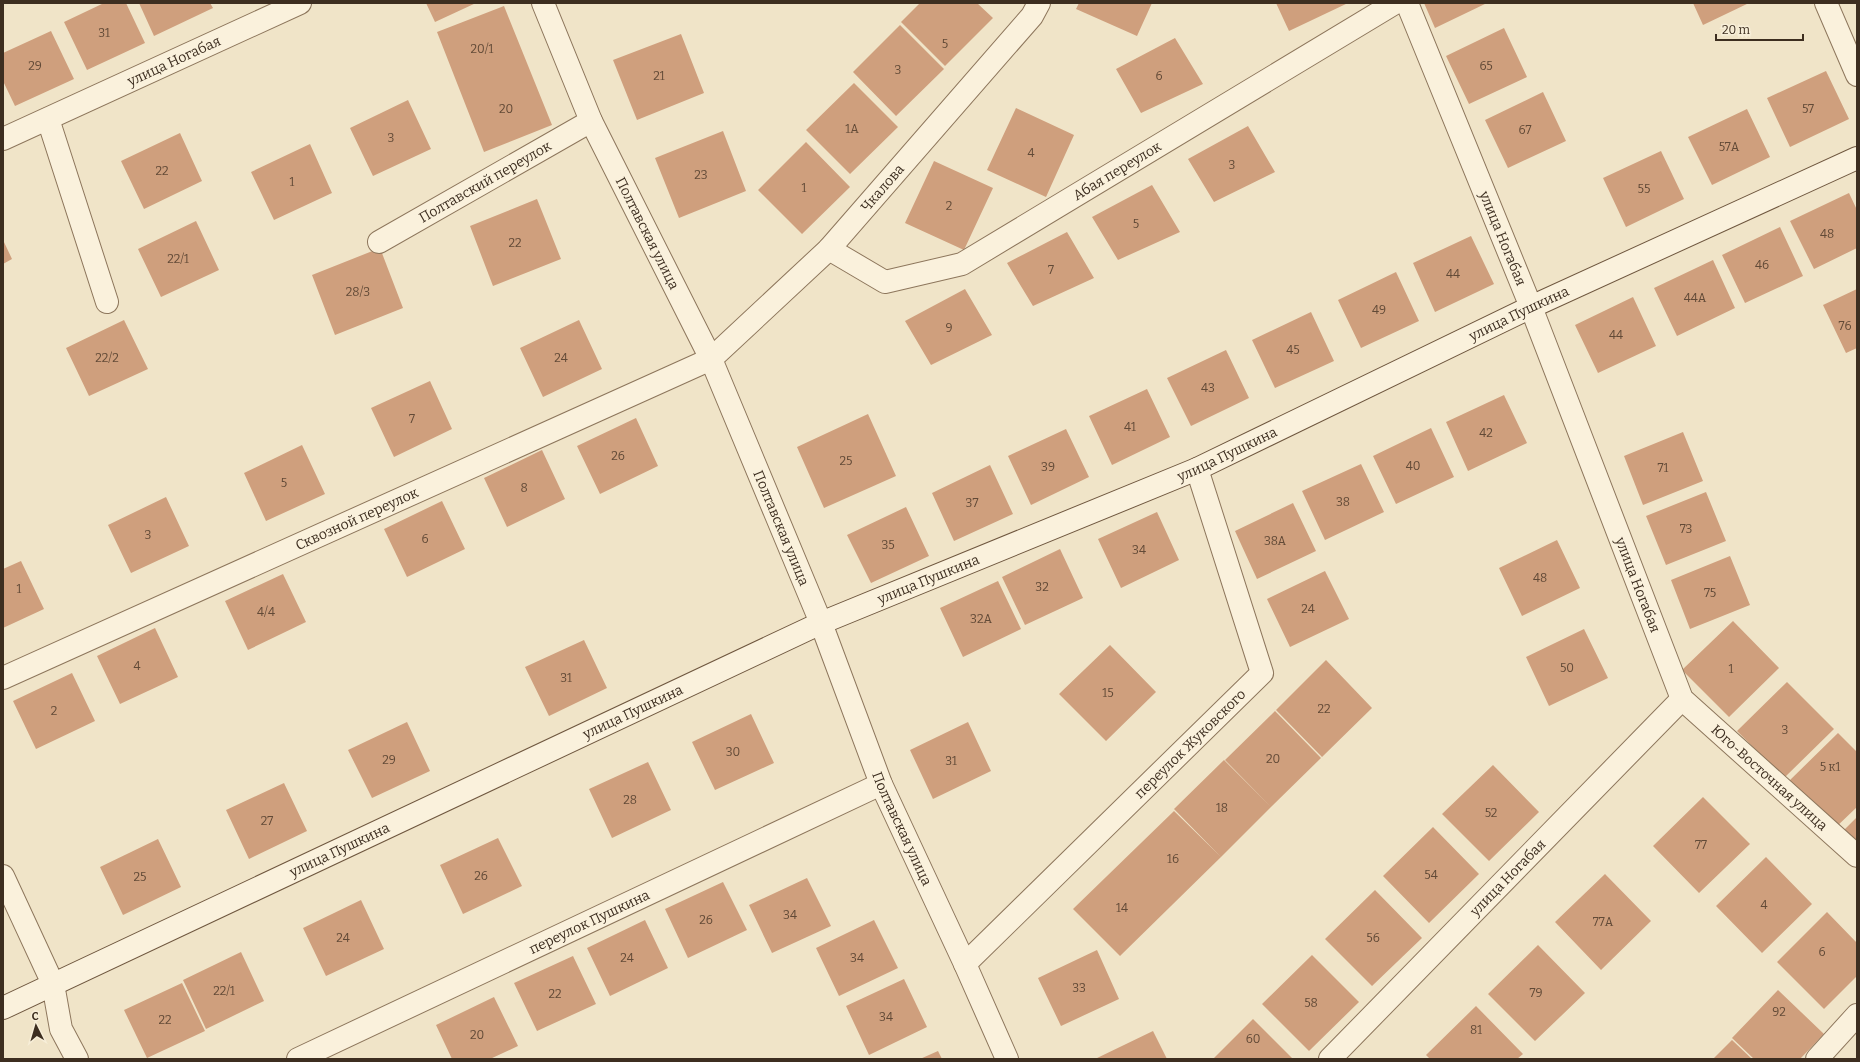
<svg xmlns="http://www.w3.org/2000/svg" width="1860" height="1062" font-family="Bitter,serif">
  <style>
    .building { fill: #cf9f7d }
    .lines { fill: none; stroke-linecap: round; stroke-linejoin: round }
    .street-casing { stroke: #8d765c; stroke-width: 24 }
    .secondary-casing { stroke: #6f573f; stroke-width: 24 }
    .street { stroke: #faf1dc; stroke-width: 22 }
    .secondary { stroke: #faf1dc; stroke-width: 22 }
    .labels { text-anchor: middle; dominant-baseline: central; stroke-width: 3; stroke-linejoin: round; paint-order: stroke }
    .number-label { font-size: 12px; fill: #624a37 }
    .street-label { font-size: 14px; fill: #3d2e20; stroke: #f7eed8 }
  </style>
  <rect width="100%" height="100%" fill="#f0e4c8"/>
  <path class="building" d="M104,3h22l19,40 -58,27 -23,-48z
    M139,3h71l3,5 -59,28z
    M426,3h50l-41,19z
    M920,3h57l16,15 -48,48 -44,-44z
    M1079,3h73l-15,33 -61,-27z
    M1276,3h72l-59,28z
    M1424,3h63l-52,25z
    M1693,3h56l-46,22z
    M504,6l48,119 -68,27 -47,-120z
    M900,25l44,44 -48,47 -43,-44z
    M1504,28l23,49 -58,27 -23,-48z
    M51,31l23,48 -59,27 -12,-25v-28z
    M681,34l23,59 -67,27 -24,-60z
    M1175,38l28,46 -62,29 -25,-44z
    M1826,71l23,48 -59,28 -23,-49z
    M854,83l44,44 -48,47 -44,-44z
    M1543,92l23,49 -58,27 -23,-48z
    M408,100l23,49 -58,27 -23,-48z
    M1016,108l58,27 -28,62 -59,-27z
    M1747,109l23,48 -58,28 -24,-48z
    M1248,126l27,46 -61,30 -26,-43z
    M723,131l23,60 -67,27 -24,-60z
    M180,133l22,48 -58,28 -23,-48z
    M806,142l44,45 -48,47 -44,-44z
    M310,144l22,49 -58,27 -23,-48z
    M1661,151l23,48 -58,28 -23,-49z
    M934,161l59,27 -29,62 -59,-27z
    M1152,185l28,47 -62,28 -26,-43z
    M1849,193l8,17v38l-43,21 -24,-48z
    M537,199l24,60 -68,27 -23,-60z
    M196,221l23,49 -58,27 -23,-48z
    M1780,227l23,49 -58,27 -23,-48z
    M1067,232l27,46 -61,28 -26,-43z
    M1471,236l23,48 -59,28 -22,-49z
    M3,240l9,19 -9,5z
    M380,248l23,60 -68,27 -23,-60z
    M1713,260l22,48 -58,28 -23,-48z
    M1396,272l23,49 -58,27 -23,-48z
    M965,289l27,46 -61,30 -26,-44z
    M1857,289v59l-11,5 -23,-48z
    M1633,297l23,49 -58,27 -23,-48z
    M1311,312l23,49 -59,27 -23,-48z
    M124,320l24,49 -59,27 -23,-48z
    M579,320l23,49 -59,28 -23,-49z
    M1226,350l23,48 -58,28 -24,-48z
    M430,381l22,48 -58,28 -23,-49z
    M1147,389l23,48 -58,28 -23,-49z
    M1504,395l23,48 -59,28 -22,-49z
    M868,414l28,62 -72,32 -27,-61z
    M636,418l22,48 -58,28 -23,-48z
    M1431,428l23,49 -58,27 -23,-48z
    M1066,429l23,48 -58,28 -23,-49z
    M1683,432l20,49 -60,24 -19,-49z
    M302,445l23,49 -59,27 -22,-48z
    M542,450l23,49 -58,28 -23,-49z
    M1361,464l23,48 -59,28 -23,-49z
    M990,465l23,49 -59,27 -22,-48z
    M1706,492l20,49 -60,24 -20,-49z
    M166,497l23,49 -58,27 -23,-48z
    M442,501l23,48 -58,28 -23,-48z
    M1293,503l23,48 -59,28 -22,-48z
    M906,507l23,49 -58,27 -24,-48z
    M1157,512l22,48 -58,28 -23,-49z
    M1557,540l23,48 -58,28 -23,-48z
    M1060,549l23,49 -58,27 -23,-48z
    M1730,556l20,49 -60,24 -19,-49z
    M21,561l23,48 -41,19v-59z
    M1325,571l24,48 -59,28 -23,-48z
    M283,574l23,48 -58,28 -23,-49z
    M998,581l23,48 -58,28 -23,-49z
    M1733,621l46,47 -50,49 -47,-47z
    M155,628l23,49 -58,27 -23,-48z
    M1584,629l24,49 -59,28 -23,-49z
    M584,640l23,48 -58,28 -24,-49z
    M1110,645l46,47 -50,49 -47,-47z
    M1326,660l46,48 -50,49 -46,-47z
    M72,673l23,48 -59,28 -23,-48z
    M1787,682l47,47 -50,49 -47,-47z
    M1275,711l46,47 -50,49 -46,-47z
    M751,714l23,49 -59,27 -23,-48z
    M407,722l23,49 -58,27 -24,-48z
    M968,722l23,49 -58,28 -23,-49z
    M1838,733l19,19v55l-23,22 -46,-47z
    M1224,760l47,47 -50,50 -47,-48z
    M648,762l23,48 -59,28 -23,-49z
    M1493,765l46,47 -50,49 -47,-47z
    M284,783l23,48 -58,28 -23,-49z
    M1703,797l47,47 -51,49 -46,-47z
    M1174,811l47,46 -101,99 -47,-47z
    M1857,817v29l-14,-15z
    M1433,827l46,47 -50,49 -46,-47z
    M498,838l24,48 -59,28 -23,-49z
    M158,839l23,48 -58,28 -23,-48z
    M1766,857l46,47 -50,49 -46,-47z
    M1605,874l46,47 -50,49 -46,-48z
    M807,878l24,48 -59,27 -23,-48z
    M723,882l24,48 -59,28 -23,-49z
    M1375,890l47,48 -50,48 -47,-47z
    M361,900l23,49 -58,27 -23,-48z
    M1827,912l30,31v33l-33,33 -47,-47z
    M645,920l23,48 -58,28 -23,-48z
    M874,920l24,48 -59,28 -23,-48z
    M1538,945l47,48 -50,48 -47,-47z
    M1097,950l22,49 -58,27 -23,-48z
    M241,952l23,49 -58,28 -23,-49z
    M1312,955l47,47 -50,49 -47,-47z
    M573,956l23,48 -59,27 -23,-48z
    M904,979l23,48 -58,28 -23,-49z
    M182,983l23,48 -58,27 -23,-48z
    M1778,990l46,44 -24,25h-46l-22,-21z
    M494,997l24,49 -28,13h-38l-16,-34z
    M1476,1006l47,48 -6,5h-87l-4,-4z
    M1253,1019l40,40h-80z
    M1153,1031l14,28h-72z
    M1732,1040l20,19h-39z
    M938,1051l4,8h-22z"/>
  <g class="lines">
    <defs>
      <g id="street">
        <path id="s1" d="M543,3l48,118 120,238 110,264 60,161 84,180 42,95"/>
        <path id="s2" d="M1407,3l124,304 151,392 175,157"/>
        <path d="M1826,3l31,72"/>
        <path d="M48,119l59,183"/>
        <path id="s3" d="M3,139l297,-136"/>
        <path id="s4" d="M379,242l212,-121"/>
        <path id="s5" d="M829,249l56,33 77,-18 433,-261"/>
        <path id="s6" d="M3,678l708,-319 118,-110 203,-233 7,-13"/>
        <path d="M3,876l50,108 8,45 16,30"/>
        <path id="s7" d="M965,964l297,-291 -65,-204"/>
        <path id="s8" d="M298,1059l583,-275"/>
        <path id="s9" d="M1330,1059l352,-360"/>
        <path d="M1817,1059l40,-44"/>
      </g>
      <g id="secondary">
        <path id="s10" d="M3,1008l818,-385 376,-154 334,-162 326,-149"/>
      </g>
    </defs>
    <use href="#street" class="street-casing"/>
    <use href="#secondary" class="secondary-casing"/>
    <use href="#street" class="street"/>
    <use href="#secondary" class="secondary"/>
  </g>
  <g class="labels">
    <g class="number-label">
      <text x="104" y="33">31</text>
      <text x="945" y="44">5</text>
      <text x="482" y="49">20/1</text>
      <text x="35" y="66">29</text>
      <text x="1486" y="66">65</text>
      <text x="898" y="70">3</text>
      <text x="659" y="76">21</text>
      <text x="1159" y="76">6</text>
      <text x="506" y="109">20</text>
      <text x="1808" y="109">57</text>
      <text x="852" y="129">1А</text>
      <text x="1525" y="130">67</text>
      <text x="391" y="138">3</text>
      <text x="1729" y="147">57А</text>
      <text x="1031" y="153">4</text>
      <text x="1232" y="165">3</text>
      <text x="162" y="171">22</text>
      <text x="701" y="175">23</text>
      <text x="292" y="182">1</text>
      <text x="804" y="188">1</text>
      <text x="1644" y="189">55</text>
      <text x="949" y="206">2</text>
      <text x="1136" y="224">5</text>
      <text x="1827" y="234">48</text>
      <text x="515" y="243">22</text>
      <text x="178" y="259">22/1</text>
      <text x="1762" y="265">46</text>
      <text x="1051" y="270">7</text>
      <text x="1453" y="274">44</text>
      <text x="358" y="292">28/3</text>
      <text x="1695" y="298">44А</text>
      <text x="1379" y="310">49</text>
      <text x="1845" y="326">76</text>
      <text x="949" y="328">9</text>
      <text x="1616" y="335">44</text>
      <text x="1293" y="350">45</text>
      <text x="107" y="358">22/2</text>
      <text x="561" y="358">24</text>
      <text x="1208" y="388">43</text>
      <text x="412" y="419">7</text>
      <text x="1130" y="427">41</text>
      <text x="1486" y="433">42</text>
      <text x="618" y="456">26</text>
      <text x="846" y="461">25</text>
      <text x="1413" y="466">40</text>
      <text x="1048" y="467">39</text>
      <text x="1663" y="468">71</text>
      <text x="284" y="483">5</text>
      <text x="524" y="488">8</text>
      <text x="1343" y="502">38</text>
      <text x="972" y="503">37</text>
      <text x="1686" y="529">73</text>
      <text x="148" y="535">3</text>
      <text x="425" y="539">6</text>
      <text x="1275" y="541">38А</text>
      <text x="888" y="545">35</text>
      <text x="1139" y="550">34</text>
      <text x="1540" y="578">48</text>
      <text x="1042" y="587">32</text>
      <text x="19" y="589">1</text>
      <text x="1710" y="593">75</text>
      <text x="1308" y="609">24</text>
      <text x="266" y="612">4/4</text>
      <text x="981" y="619">32А</text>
      <text x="137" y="666">4</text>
      <text x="1567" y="668">50</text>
      <text x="1731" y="669">1</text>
      <text x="566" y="678">31</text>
      <text x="1108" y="693">15</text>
      <text x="1324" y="709">22</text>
      <text x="54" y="711">2</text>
      <text x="1785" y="730">3</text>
      <text x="733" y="752">30</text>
      <text x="1273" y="759">20</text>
      <text x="389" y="760">29</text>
      <text x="951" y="761">31</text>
      <text x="1830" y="767">5 к1</text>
      <text x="630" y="800">28</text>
      <text x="1222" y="808">18</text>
      <text x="1491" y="813">52</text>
      <text x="267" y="821">27</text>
      <text x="1701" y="845">77</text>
      <text x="1173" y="859">16</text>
      <text x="1431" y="875">54</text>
      <text x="481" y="876">26</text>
      <text x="140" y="877">25</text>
      <text x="1764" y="905">4</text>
      <text x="1122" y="908">14</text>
      <text x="790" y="915">34</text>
      <text x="706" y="920">26</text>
      <text x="1603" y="922">77А</text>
      <text x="343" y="938">24</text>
      <text x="1373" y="938">56</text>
      <text x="1822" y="952">6</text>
      <text x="627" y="958">24</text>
      <text x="857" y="958">34</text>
      <text x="1079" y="988">33</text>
      <text x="224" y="991">22/1</text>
      <text x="1536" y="993">79</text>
      <text x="555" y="994">22</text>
      <text x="1311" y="1003">58</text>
      <text x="1779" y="1012">92</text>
      <text x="886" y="1017">34</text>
      <text x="165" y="1020">22</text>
      <text x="1476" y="1030">81</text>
      <text x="477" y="1035">20</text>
      <text x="1253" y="1039">60</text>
    </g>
    <g class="street-label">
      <text stroke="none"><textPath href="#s3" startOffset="188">улица Ногабая</textPath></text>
      <text stroke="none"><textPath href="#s5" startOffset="325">Абая переулок</textPath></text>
      <text stroke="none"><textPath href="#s4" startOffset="122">Полтавский переулок</textPath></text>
      <text stroke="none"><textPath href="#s6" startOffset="1019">Чкалова</textPath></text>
      <text stroke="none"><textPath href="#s1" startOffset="253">Полтавская улица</textPath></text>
      <text stroke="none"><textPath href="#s2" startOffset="254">улица Ногабая</textPath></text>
      <text stroke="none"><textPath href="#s10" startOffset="1668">улица Пушкина</textPath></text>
      <text stroke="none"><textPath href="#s10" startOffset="1344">улица Пушкина</textPath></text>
      <text stroke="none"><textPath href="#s6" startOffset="388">Сквозной переулок</textPath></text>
      <text stroke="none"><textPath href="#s1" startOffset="577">Полтавская улица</textPath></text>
      <text stroke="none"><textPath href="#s10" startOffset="1020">улица Пушкина</textPath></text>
      <text stroke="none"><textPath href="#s2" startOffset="626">улица Ногабая</textPath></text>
      <text stroke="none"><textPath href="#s10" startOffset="696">улица Пушкина</textPath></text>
      <text stroke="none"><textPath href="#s7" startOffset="315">переулок Жуковского</textPath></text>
      <text stroke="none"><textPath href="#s2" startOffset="866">Юго-Восточная улица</textPath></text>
      <text stroke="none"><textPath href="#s1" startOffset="901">Полтавская улица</textPath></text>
      <text stroke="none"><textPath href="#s10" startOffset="372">улица Пушкина</textPath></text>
      <text stroke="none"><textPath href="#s9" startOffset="254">улица Ногабая</textPath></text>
      <text stroke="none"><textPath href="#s8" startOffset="322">переулок Пушкина</textPath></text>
    </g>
  </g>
  <rect width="1860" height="1062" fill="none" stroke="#3d2e20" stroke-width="8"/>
  <g transform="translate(36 1026) rotate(355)" stroke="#f7eed8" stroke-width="3" paint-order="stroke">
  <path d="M0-3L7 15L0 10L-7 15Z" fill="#3d2e20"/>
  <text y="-6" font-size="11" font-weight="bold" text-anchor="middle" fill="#3d2e20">С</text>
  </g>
  <path d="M1716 34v6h87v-6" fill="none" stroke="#3d2e20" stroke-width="2"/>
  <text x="1722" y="34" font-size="12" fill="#3d2e20" stroke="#f7eed8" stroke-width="3" paint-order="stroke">20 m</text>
</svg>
